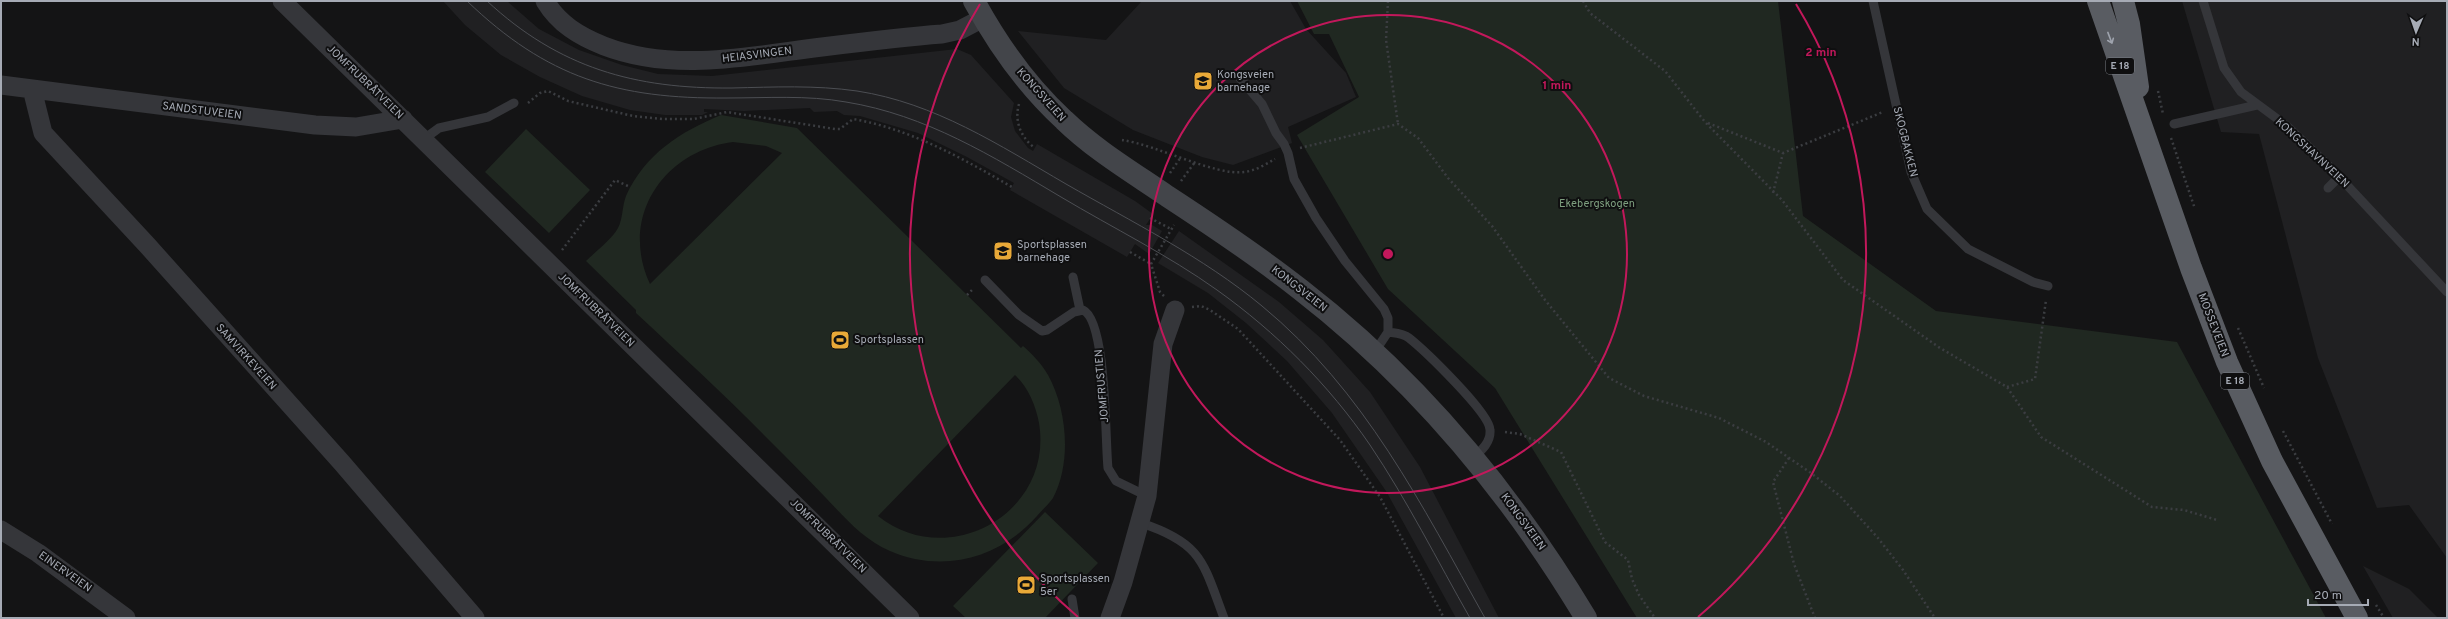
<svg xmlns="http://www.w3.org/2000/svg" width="2448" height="619" font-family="Overpass,sans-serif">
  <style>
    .built { fill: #202022 }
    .green { fill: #202821; fill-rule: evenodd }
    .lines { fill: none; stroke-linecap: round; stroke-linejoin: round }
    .path { stroke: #3b3d41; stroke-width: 2.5; stroke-dasharray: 2 3; stroke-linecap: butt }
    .service { stroke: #35363a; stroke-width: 9 }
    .minor { stroke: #35363a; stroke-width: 19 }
    .secondary { stroke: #43454a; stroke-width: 22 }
    .trunk { stroke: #595c62; stroke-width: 22 }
    .tram { stroke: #4c4e53; stroke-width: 1 }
    .oneway { stroke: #9ea3ad }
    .ring { fill: none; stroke: #c2185b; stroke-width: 2 }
    .labels { text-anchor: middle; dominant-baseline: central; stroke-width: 4; stroke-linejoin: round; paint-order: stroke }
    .shield { fill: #0f0f10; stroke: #797c84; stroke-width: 1 }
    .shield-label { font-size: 10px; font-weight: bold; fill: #a6abb5 }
    .street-label { font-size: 11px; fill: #a6abb5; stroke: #0f0f10 }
    .poi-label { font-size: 11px; fill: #a6abb5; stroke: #0f0f10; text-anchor: start }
    .park-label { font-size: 11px; fill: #7e9f7f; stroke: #0f0f10 }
    .centre { fill: #c2185b; stroke: #0f0f10; stroke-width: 2 }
    .ring-label { font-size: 12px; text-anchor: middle; font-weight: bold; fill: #c2185b; stroke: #0f0f10; stroke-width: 4; stroke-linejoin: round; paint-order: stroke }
  </style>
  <rect width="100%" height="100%" fill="#141415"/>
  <path class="built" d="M443,1h64l32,28 40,21 43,15 36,9 54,2 245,-27 14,6 43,48 -3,14 4,14 13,17 5,3 4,-7 98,57 18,13 -7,11h6l10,6 -13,23 -14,-10 -8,13 -117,-67 4,-7 -47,-26 -49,-24 -58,-17 -16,-1 -7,-4 -23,1 -4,-4 -66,3 -40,-2v3h4l-6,3h-37l-35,-5 -48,-14 -42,-19 -39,-22 -36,-30z
    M1142,1h148l16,28 40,44 10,24 -68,30 4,16 -59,22 -31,-8 -69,-27 -69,-42 -46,-57 88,9z
    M2182,1h265v557l-38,-53 -32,3 -59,-150 -59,-224 -38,-2z
    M1179,231l100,71 44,38 47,52 50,75 79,151h-43l-70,-127 -54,-78 -45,-52 -41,-38 -38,-30 -50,-30z
    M2363,566l46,23 29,29h-45z"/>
  <path class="green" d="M1297,1h481l25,215 133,95 241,31 149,276h-689l-142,-230 -107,-99 -91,-154 62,-38 -30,-63h-15z
    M721,115l76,13 224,220 2,-2c9,8 19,18 25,29 19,34 24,87 5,123 -4,6 -11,12 -16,18 -37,42 -94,58 -147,35 -26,-11 -45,-33 -64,-53 -19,-20 -38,-39 -57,-58 -43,-44 -88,-85 -133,-127v-3l-50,-49c8,-8 27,-23 32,-33 5,-9 4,-22 8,-32 19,-42 54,-64 95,-81zM733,142l33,4 16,7 -132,131c-31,-66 13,-133 83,-142zM1015,375c13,12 21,31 24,48 15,90 -91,149 -161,93z
    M526,129l64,61 -41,43 -64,-61z
    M1045,512l53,51 -53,55h-79l-13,-12z"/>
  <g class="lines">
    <path class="path" d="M1388,1l-2,39 12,84
      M1583,1l7,12 75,58 40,51 77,78 61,80 97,68 67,39 34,50 111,70 32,3 33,10
      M2158,91l5,23
      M528,103l12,-10 8,-2 20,10 65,15 30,3h31l33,-7 108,17h5l13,-10c57,10 109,39 159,68
      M1019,104c-5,17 2,34 16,44
      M1708,123l75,30 100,-41
      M2171,138l24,71
      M1122,140c35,5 93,36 122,32 11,-1 22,-8 31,-13
      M1300,148l98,-24 20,14 30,40 44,48 53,74 64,78 35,18 75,22 47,24 45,31 29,23 38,42 25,32 32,48
      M1170,173l11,-16
      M1181,181l14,-19
      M1773,193l10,-40
      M1150,218l21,11
      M562,250l53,-70 15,7
      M1130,252l21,12
      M967,295l6,-6
      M1164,296l-4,-4 -9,-28 23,-39
      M1192,307l9,-1 9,4 28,19 102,111 40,57 64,121
      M2238,328l26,60
      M2007,387l28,-8 11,-79
      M2283,431l49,93
      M1505,432l15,2 41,18 44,90 23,18 4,19 7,16 16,23
      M1789,458l-16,24 21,82 21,54
      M2376,605l8,13"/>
    <path class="service" d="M1873,1l38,171 16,37 41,40 65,33 15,4
      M2203,1l21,67 17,24 46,34 43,41 117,125
      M1238,76l24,28 14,29 8,11 4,9 6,26 22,39 29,43 39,48 4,9v14l-14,21
      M2174,124l83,-19
      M424,139l15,-11 49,-11 26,-14
      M2328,188l11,-11
      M1073,277l7,33
      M985,280l34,35 23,16 5,-1 27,-18 9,-2c24,11 22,131 25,158l8,13 31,15
      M1388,332c7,1 15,1 21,6 15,12 81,75 81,92 1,12 -8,20 -17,28
      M1141,523c61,20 62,39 83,95
      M1072,599l3,19"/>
    <path class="minor" d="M282,1l628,617
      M545,1c14,23 34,35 59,45 70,27 145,10 218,1 40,-5 80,-10 120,-13l18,-4 23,-12
      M1,85l314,40 41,2 47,-8
      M32,89l11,44 104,112 195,218 133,155
      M1,530l37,23 88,65
      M1110,618l13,-36 24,-86 16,-152 12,-34"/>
    <path class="secondary" d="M974,1c24,44 53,85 90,119 31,30 68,52 103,76 46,30 91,60 134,94 116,90 210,203 285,328"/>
    <path class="trunk" d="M2098,1l93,267 36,94 45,99 85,157
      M2123,1l6,23 9,63"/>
    <path class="tram" d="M467,1c80,77 151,98 260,97 40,0 80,-3 119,4 80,13 146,54 215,95 52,31 107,58 156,93 59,42 112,95 153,155 37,55 67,115 100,173
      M487,1c72,67 148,88 245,87 42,-1 83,-3 125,3 78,12 142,54 209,93 66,38 137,73 196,122 103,85 159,198 223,312"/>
  </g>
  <defs><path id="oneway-shaft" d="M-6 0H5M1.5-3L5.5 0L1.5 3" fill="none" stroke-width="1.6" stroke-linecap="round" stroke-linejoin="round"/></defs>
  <use class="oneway" href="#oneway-shaft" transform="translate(2110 38) rotate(69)"/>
  <g class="ring">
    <circle cx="1388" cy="254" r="239"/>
    <path d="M1078 617A478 478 0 0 1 980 4M1796 4A478 478 0 0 1 1698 617"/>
  </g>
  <defs>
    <symbol id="school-square" viewBox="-11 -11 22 22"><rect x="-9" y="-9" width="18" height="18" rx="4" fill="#e9a938" stroke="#0f0f10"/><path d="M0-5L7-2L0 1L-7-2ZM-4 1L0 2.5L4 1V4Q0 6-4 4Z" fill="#111"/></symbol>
    <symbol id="stadium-square" viewBox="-11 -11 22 22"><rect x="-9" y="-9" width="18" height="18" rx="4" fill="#e9a938" stroke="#0f0f10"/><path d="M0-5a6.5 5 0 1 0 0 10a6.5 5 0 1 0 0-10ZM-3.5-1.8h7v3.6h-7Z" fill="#111"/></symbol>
  </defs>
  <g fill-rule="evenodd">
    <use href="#school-square" x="1192" y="70" width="22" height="22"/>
    <use href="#school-square" x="992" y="240" width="22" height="22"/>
    <use href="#stadium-square" x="829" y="329" width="22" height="22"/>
    <use href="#stadium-square" x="1015" y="574" width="22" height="22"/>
  </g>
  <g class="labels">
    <g class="shield">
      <rect x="2106" y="58" width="28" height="16" rx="3"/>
      <rect x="2221" y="373" width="28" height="16" rx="3"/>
    </g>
    <g class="shield-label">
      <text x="2120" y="66">E 18</text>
      <text x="2235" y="381">E 18</text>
    </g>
    <g class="street-label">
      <text transform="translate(757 55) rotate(-7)">HEIASVINGEN</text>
      <text transform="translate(365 82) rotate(44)">JOMFRUBRÅTVEIEN</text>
      <text transform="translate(1041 95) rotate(48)">KONGSVEIEN</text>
      <text transform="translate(202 111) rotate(7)">SANDSTUVEIEN</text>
      <text transform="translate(1905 142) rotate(76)">SKOGBAKKEN</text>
      <text transform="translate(2312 153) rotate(43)">KONGSHAVNVEIEN</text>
      <text transform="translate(1299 289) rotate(38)">KONGSVEIEN</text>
      <text transform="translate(596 310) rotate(44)">JOMFRUBRÅTVEIEN</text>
      <text transform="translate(2213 325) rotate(69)">MOSSEVEIEN</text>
      <text transform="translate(246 357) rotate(48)">SAMVIRKEVEIEN</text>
      <text transform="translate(1102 386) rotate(-95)">JOMFRUSTIEN</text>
      <text transform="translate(1523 522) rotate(54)">KONGSVEIEN</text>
      <text transform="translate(828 536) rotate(44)">JOMFRUBRÅTVEIEN</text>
      <text transform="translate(65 572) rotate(35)">EINERVEIEN</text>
    </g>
    <g class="poi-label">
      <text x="1217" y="75">Kongsveien<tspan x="1217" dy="13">barnehage</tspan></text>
      <text x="1017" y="245">Sportsplassen<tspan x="1017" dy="13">barnehage</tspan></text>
      <text x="854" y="340">Sportsplassen</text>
      <text x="1040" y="579">Sportsplassen<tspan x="1040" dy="13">5er</tspan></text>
    </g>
    <g class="park-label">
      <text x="1597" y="204">Ekebergskogen</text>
    </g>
  </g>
  <circle cx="1388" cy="254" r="6" class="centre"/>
  <g class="ring-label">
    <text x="1821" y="56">2 min</text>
    <text x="1557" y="89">1 min</text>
  </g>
  <rect width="2448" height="619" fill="none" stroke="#a6abb5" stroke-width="4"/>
  <g transform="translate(2416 32) rotate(182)" stroke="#0f0f10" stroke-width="3" paint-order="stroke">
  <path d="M0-3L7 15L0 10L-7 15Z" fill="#a6abb5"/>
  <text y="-6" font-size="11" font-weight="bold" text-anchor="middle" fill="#a6abb5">N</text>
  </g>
  <path d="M2308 599v6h60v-6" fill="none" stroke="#a6abb5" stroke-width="2"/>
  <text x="2314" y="599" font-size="12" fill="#a6abb5" stroke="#0f0f10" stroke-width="3" paint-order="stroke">20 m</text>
</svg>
